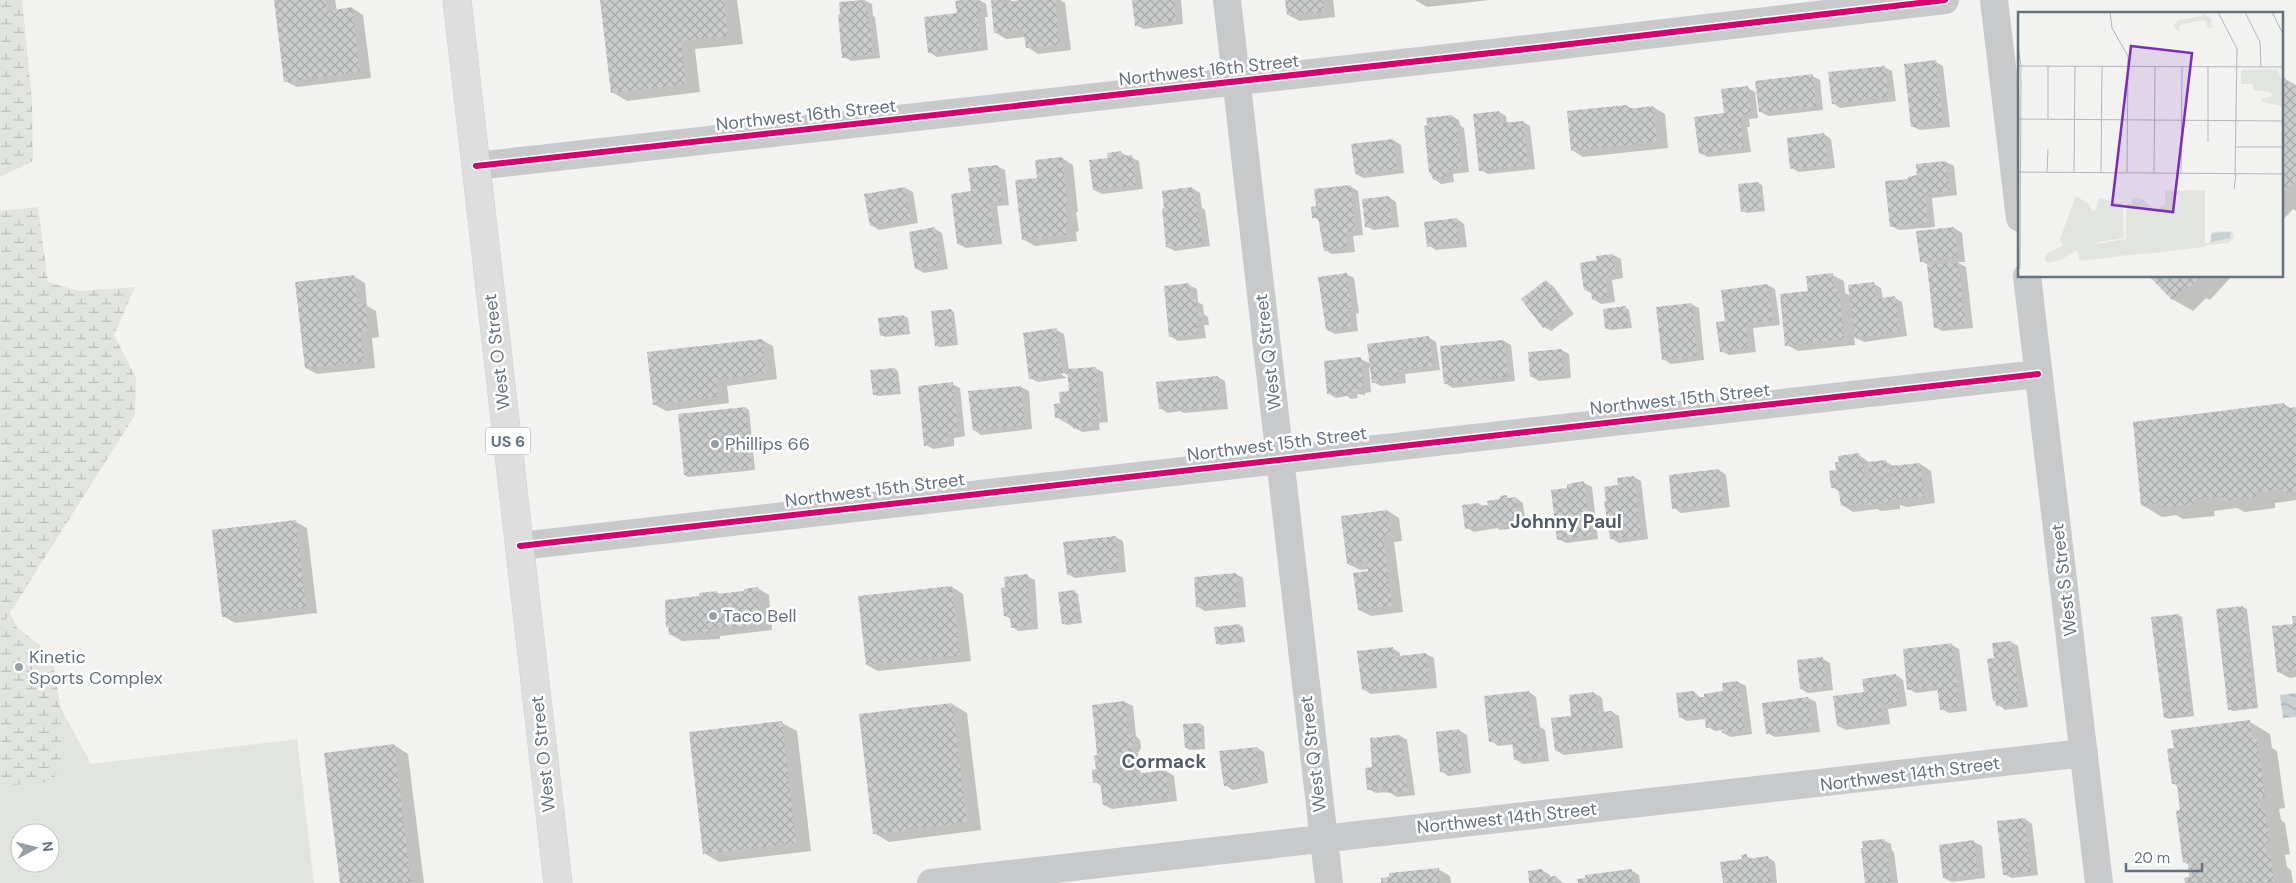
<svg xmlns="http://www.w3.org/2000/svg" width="2296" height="883" font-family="'DM Sans',sans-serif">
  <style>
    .green { fill: #e2e5df; fill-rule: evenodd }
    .wetland { fill: url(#wetland-marsh) }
    .water { fill: url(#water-waves) }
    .shadow { fill: #0003 }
    .building { fill: url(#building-cross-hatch) }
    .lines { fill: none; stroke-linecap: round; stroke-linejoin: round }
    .primary-casing { stroke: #cfd0d0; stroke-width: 29 }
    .street { stroke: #c8c9ca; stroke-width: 28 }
    .primary { stroke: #dedede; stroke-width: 28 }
    .cycleway-casing { stroke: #fff; stroke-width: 9 }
    .cycleway { stroke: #d6006c; stroke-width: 6 }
    .poi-dot { fill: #969fa6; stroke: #fff; stroke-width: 2 }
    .labels { text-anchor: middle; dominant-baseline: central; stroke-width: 5; stroke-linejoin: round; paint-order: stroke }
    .shield { fill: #fff; stroke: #939da5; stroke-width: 1 }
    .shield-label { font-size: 16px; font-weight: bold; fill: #65737e }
    .street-label { font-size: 18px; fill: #65737e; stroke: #fff }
    .poi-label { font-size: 18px; fill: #65737e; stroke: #fff; text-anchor: start }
    .neighbourhood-label { font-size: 19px; font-weight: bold; fill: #525c64; stroke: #fff }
    .inset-road { fill: none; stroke: #b2b7bc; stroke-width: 1 }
    .view { fill: #7b2cbf; fill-opacity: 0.15; stroke: #7b2cbf; stroke-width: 2.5 }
    .inset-edge { fill: none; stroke: #65737e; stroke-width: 2.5 }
  </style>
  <defs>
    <pattern id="wetland-marsh" width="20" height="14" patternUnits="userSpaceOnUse" patternTransform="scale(1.25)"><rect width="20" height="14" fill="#e2e5df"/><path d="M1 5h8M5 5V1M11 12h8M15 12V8" fill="none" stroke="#bbbeba"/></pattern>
    <pattern id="water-waves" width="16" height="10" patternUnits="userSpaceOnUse" patternTransform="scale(1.25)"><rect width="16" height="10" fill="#c9d0d2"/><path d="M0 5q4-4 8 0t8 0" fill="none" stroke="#a7adb0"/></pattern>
    <pattern id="building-cross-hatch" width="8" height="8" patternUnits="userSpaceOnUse" patternTransform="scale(1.25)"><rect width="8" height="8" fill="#cacbcb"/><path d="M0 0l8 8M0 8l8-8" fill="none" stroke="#a8a9aa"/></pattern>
  </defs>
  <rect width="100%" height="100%" fill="#f2f2f1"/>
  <path class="green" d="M0,595l91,169 206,-25 17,144h-314zM20,833h30v30h-30z"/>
  <path class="wetland" d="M0,0h22l10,101 1,60 -33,16z
    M38,207l10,75 31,9 56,-4 -21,48 22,43 -1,37 -129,204 46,36 14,89 -13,38 -53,4v-575z"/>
  <path class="water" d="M2296,693v24l-13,1 -3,-23z"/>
  <path class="shadow" d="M275,0h60l2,11 15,-3 11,7 8,63 -74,9 -12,-6z
    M602,0h135l6,44 -48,5 5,43 -73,9 -15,-9z
    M864,0l8,4 1,12 2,1 5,41 -29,3 -7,-4 -4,-54z
    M974,0h5l7,4 2,13h-3l3,33 -51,7 -8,-5 29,-38z
    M992,0h19l1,3 8,-3h40l5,3 6,47 -33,4 -11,-7 -2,-10 -19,2 -11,-7z
    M1133,0h48l2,24 -39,5 -8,-4z
    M1286,0h47l2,17 -35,4 -12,-6z
    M1415,0h75l-63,7z
    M1936,62l7,4 7,61 -30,3 -8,-4z
    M1884,67l8,4 4,30 -56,7 -7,-5z
    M1812,76l8,4 3,30 -55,6 -7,-4z
    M2283,78l13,7v126l-3,-2 -11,12z
    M1747,87l8,5 3,26 -9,1 1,8h-3l4,25 -43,5 -8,-4z
    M1627,106l6,3 20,-2 12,7 3,34 -85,9 -11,-7z
    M1499,112l7,4 1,8 16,-2 7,4 5,43 -47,5 -8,-4z
    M1452,116l7,4 1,5 4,3 5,44 -16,2 1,8 -13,2 -7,-5 -4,-7z
    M1824,134l7,5 4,29 -36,4 -7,-4z
    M1393,140l8,5 3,28 -40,5 -8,-4z
    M1121,153l18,8 4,28 -41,5 -8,-4 15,-31z
    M1062,158l11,7 5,47h-2l3,19 -3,1 1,9 -42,5 -12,-7 16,-60z
    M1946,162l8,4 3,29 -25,3 3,29 -36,3 -7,-4 17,-46z
    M997,166l8,4 4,35 -12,1 5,38 -36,4 -8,-4 15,-51z
    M1758,183l4,2 3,26 -19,2 -3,-2z
    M1350,186l8,5 5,44 -10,1 2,16 -23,2 -7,-4 -5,-29 -6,-4z
    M905,188l8,4 5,31 -39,7 -8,-5z
    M1192,188l8,5 2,15 3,2 5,36 -35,5 -8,-4z
    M1389,197l7,5 3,25 -26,3 -7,-4z
    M1457,219l7,5 3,23 -31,3 -7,-4z
    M1954,228l8,5 3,29h-8l9,5 7,61 -31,3 -7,-4 -7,-62 -7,-4 -3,-29z
    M935,229l7,4 6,36 -24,4 -7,-4z
    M1613,255l8,4 2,19 -11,2 3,22 -14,2 -8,-5v-5l-8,-4 13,-29v-4z
    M1346,274l8,4 5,35 -3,1 2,17 -23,3 -8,-4z
    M1832,275l12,6 1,12 6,3 23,-12 7,4 2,11 12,-1 7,4 5,34 -43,6 -10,-5 1,8 -57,6 -11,-6 22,-53z
    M353,276l12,7 2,23 9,5 3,26 -7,1 3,30 -58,6 -11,-6z
    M2151,276h81l-22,24 -4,-2 -13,13 -21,-12z
    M1546,282l7,4 21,28 -23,17 -7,-4z
    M1189,285l8,4 1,13 5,3 1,9 4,3 1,8h-5l2,13 -28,3 -8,-5z
    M1767,285l8,4 5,36 -27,3 3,24 -27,3 -8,-4 6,-29z
    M1691,304l8,4 5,52 -33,4 -8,-5z
    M1626,308l3,2 3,18 -22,2 -3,-2z
    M951,310l3,2 4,33 -18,2 -3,-2z
    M904,316l4,2 2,16 -25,3 -3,-2 -2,-16z
    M1056,330l8,4 5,36 26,-2 8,4 5,50 -9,1 1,7 -18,2 -26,-15 6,-13 9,-12 -2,-16 -11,-6 -1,2 10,6 -29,4 -8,-4z
    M1428,337l8,5 4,28 -35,4 1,9 -25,3 -8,-4 -2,-14h-2l2,24 -6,1v2l-8,-1 1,4 -7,1 -4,-3 -11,2 -8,-5 33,-34 10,5z
    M762,340l11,6 4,33 -50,7 2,17 -63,8 -12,-7z
    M1504,341l7,4 4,36 -62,7 -8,-5z
    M1561,350l8,4 2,24 -32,3 -8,-5z
    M895,369l3,2 3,23 -23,2 -4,-2z
    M1218,377l7,4 3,28 -44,4 -4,-2 -12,2 -8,-5z
    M952,384l8,4 5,48 -11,2v8l-21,3 -7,-4z
    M1021,387l8,4 3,38 -51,6 -7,-5z
    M2284,404l8,5 4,-1v92l-21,3v5l-30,4 -8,-4 -23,3 1,5 -32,3 -7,-4 -14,2 -20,-12z
    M746,408l3,2 6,60 -67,7 -3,-2z
    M1859,455l11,8 15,-2 10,6 25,-3 11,7 4,32 -28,4 -7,-2v4l-19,2 -4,-2 -24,3 -11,-7 -3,-14 -7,-4 6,-16z
    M1719,470l7,5 4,32 -49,6 -7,-5z
    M1634,477l7,4 7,58 -29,4 -8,-5 -4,-36 13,-16z
    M1584,483l8,4 6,52 -32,4 -8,-4z
    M1501,498h15l7,5 3,24 -26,3 -3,-2 -23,4 -7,-4 12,-24 4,2h6l12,-6z
    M1388,511l11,7 3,23 -8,1 9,70 -32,4 -12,-6 10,-41 -9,1 -12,-6z
    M296,522l11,6 10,85 -82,10 -12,-7z
    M1115,537l8,4 3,31 -51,6 -7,-4z
    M1236,574l7,4 3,29 -41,4 -7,-4z
    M1027,576l8,4 3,49 -19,2 -7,-4 -1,-8 -6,-3z
    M952,587l11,7 8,67 -93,10 -11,-6z
    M757,588l12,7 3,35 -52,6v3l-38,2 -12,-7v-6l-3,-2 33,-29 16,-5 5,3 24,-3z
    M1075,592l3,2 4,29 -16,2 -3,-2z
    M2243,607l4,2 11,99 -25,3 -4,-2 -12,-99z
    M2178,615l4,2 12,99 -26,3 -3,-2z
    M2296,617v60l-6,1 -12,-6z
    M1239,625l4,2 2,15 -25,3 -3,-2z
    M2011,642l7,4 10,61 -23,3 -11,-9 2,-42z
    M1952,645l7,4 8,62 -18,2 -7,-4 -3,-19 -23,3 -7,-4z
    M1392,648l8,5v4l26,-3 8,4 3,30 -66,6 -8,-5z
    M1823,659l7,4 3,27 -25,3 -7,-4z
    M1896,675l7,5 4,26 -19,3 2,15 -44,6 -8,-4 27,-33z
    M1738,682l8,4 6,48 -21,3 -8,-4v-3l-8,1 -7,-4 -2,-8 -19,2 -7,-4 14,-25 7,6 24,-6 -2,-8z
    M1529,692l7,5 4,30 5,3 4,31 -26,3 -8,-5 -1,-15 -16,2 -7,-5z
    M1594,693l8,5 2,15 8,-1 7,4 4,32 -59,7 -7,-4 16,-34z
    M1808,698l8,4 4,30 -45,5 -8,-4z
    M1125,702l8,4 3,30 4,4 1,8 -3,5 3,21 25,-3 8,5 3,25 -65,8 -8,-4 -2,-19 -7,-4 4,-26z
    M952,704l15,9 14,117 -92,12 -15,-9z
    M2250,722l20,12 2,14 5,3 8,57 -6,1 2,11 4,3 5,31 -5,1 2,12 4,3 2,13h-107l5,-5 -2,-13 -5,-3 -6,-75 -5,-4z
    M782,723l15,8 14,120 -92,11 -15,-9z
    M1200,724l4,2 1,23 -15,1 -4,-2z
    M1459,730l8,5 4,38 -23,3 -7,-5 -4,-38z
    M1400,736l7,4 8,55 -18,2 -8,-5 -13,1 -8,-4 5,-21z
    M394,745l14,9 16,129h-83z
    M1257,748l7,4 4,31 -35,7 -8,-5z
    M2025,819l7,5 6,51 -26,3 -8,-4z
    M1883,840l8,4 1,6 2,2 4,31h-32z
    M1974,842l8,4 3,32 -33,4 -8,-4z
    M1746,856l6,3 15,-2 8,5 2,21h-53z
    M1438,869l12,7 1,7h-69z
    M1542,870l8,5v3l6,-1 7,6h-33z
    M1632,871l7,4 1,8h-61l8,-4z"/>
  <path class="building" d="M274,0h51l2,11 25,-4 8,65 -76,10z
    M600,0h124l4,36 -47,5 5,43 -75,9z
    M865,0l1,12h2l5,42 -31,4 -4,-44h2l-1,-12z
    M962,0h17l2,13h-3l3,34 -53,6 -4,-36 33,-4 -2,-12z
    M991,0h10v3l18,-3h36l5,44 -34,4 -3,-19 -29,4z
    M1132,0h42l2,21 -41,5z
    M1285,0h38l1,12 -37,3z
    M1936,60l7,63 -32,4 -7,-63z
    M1885,66l4,31 -57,7 -4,-32z
    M1813,74l3,32 -57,6 -4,-31z
    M2283,76l13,14v91l-14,13z
    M1748,86l3,28 -9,1 1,8h-3l4,25 -45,6 -5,-37 30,-4 -3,-24z
    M1627,105l1,4 25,-3 4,36 -86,9 -4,-40z
    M1499,111l1,12 23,-2 5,44 -49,6 -6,-57z
    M1452,115l1,8 4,-1 5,46 -16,3 1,7 -14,2 -2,-8 -2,1 -5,-47 3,-1 -1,-7z
    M1824,133l4,31 -38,5 -3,-31z
    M1393,139l4,30 -42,5 -4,-30z
    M1121,151l1,5 10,-1 4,30 -43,5 -4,-30 19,-2 -1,-5z
    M1062,157l6,49h-3l3,19 -3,1 1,9 -44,5 -7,-60 22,-2 -2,-18z
    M1946,161l4,30 -25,3 3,29 -38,4 -5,-46 23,-2v-2l9,-2 -1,-11z
    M998,165l4,36 -12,1 5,38 -38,4 -6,-50 20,-3 -3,-23z
    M1759,182l3,27 -21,3 -3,-28z
    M1351,185l4,46 -9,1 1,16 -23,3 -6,-33h-6l-1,-11 5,-1 -2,-17z
    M905,187l6,32 -41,7 -6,-32z
    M1192,187l3,18 2,-1 6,39 -37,4 -4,-38 2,-1 -2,-17z
    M1389,196l3,28 -27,3 -3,-28z
    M1457,218l3,25 -33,4 -3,-25z
    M935,227l6,38 -26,4 -6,-37z
    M1954,227l4,31 -38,4 -4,-31z
    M1613,254l3,21 -11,1 3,22 -16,2 -1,-10h-7l-4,-27 17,-3 -1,-4z
    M1958,262l8,62 -32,4 -7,-63z
    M1347,273l5,36 -3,1 2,17 -25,3 -8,-53z
    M1833,273l1,15h5l5,51 -59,7 -5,-52 28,-3 -2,-15z
    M354,275l3,29h8l3,27 -7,1 3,30 -59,6 -10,-86z
    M2149,276h52l-13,13 -2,-3 -14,14z
    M1546,280l21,29 -24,19 -22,-29z
    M1874,282l2,17 19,-3 5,36 -45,6 -7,-53z
    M1189,283l2,17 5,-1 1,13 4,-1 1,10h-5l2,13 -30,3 -5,-51z
    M1768,284l5,37 -27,3 3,24 -29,4 -4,-30 9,-1 -4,-31z
    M1692,303l5,53 -35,4 -6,-53z
    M1626,306l3,20 -24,3 -2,-20z
    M951,309l4,34 -20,3 -4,-35z
    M904,315l3,18 -27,3 -2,-18z
    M1057,328l6,46 -34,5 -6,-46z
    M1429,336l4,30 -35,4 1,9 -27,4 -5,-39z
    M762,339l4,34 -50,7 2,17 -65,8 -6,-53z
    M1504,340l4,37 -64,7 -4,-38z
    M1562,349l2,25 -34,3 -2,-25z
    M1361,357l3,31 -6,1v3l-8,-1 1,3 -8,1v-3h-3v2h-13l-3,-33z
    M1096,367l5,51 -9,1 1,7 -20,3 -1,-7h-9l-1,-5 -7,1 -1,-14 6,-1 -1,-11 10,-1 -2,-22z
    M895,368l3,24 -25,3 -3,-25z
    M1218,376l3,30 -46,4v-3l-16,2 -3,-27z
    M953,382l5,51 -11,1v9l-23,3 -6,-60z
    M1021,386l4,39 -52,6 -5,-40z
    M2284,403l1,6 11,-2v85l-12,1 -2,-4 -27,3 1,5 -33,4 -1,-5 -28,4 1,4 -34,4v-5l-20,3 -8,-84z
    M746,407l6,61 -68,7 -6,-61z
    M1859,453l1,7h3l2,19 5,-1 -2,-16 18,-2 2,19h4l-2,-13 30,-3 4,34 -35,3 1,3 -22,2v-2l-27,3 -3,-19 -7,1 -2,-17 7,-1 -1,-8h4l-1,-6z
    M1719,469l4,34 -51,6 -3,-34z
    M1634,476l7,60 -31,3 -6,-38h2l-2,-14 14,-2 -1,-7z
    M1584,481l7,54 -34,5 -6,-50 16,-2v-4z
    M1507,495v3l9,-1 3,26 -28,3v-2l-26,5 -3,-24 17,-2v3l9,-1 -1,-4 13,-2v-3z
    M1388,510l3,25 -8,1 9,70 -34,4 -5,-37 15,-2 -1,-9 -20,2 -6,-48z
    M296,520l10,87 -84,10 -10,-87z
    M1116,536l3,32 -52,7 -4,-33z
    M1236,573l3,30 -43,4 -2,-30z
    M1028,574l3,51 -20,3 -1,-12h-6l-3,-28 4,-1 -1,-10z
    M952,586l8,69 -94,10 -8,-69z
    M758,587l3,37 -52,6 1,3 -41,2 -1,-9 -2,1 -1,-27 34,-4v-3l18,-2v3l27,-3v-2z
    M1075,590l4,32 -17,2 -4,-32z
    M2243,606l12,100 -27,4 -12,-101z
    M2179,614l12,100 -27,4 -13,-101z
    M2292,616h4v54l-19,2 -5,-46 21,-2z
    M1240,624l2,17 -26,3 -2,-17z
    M2011,641l10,62 -25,3 -1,-5h-2l-6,-42 7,-1 -2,-15z
    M1952,643l8,64 -20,3 -3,-24 -30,4 -4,-41z
    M1393,647l1,12 5,-1v-2l27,-3 4,31 -68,6 -5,-39z
    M1823,657l3,29 -26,3 -3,-29z
    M1896,674l4,29 -19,2 2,15 -46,6 -4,-30 31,-4 -2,-13z
    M1738,681l7,49 -23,3 -1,-7 -15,2 -2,-14 -25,4 -3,-25 18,-2 1,7 9,-1v-3l19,-3 -1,-8z
    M1529,691l4,34 5,-1 4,33 -28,3 -2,-20 -23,2 -5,-46z
    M1594,692l3,20 15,-1 4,33 -61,7 -4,-33 20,-2 -2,-21z
    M1808,697l4,31 -46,6 -4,-31z
    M1125,701l4,30 4,4 1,9 -3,4 3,26 32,-4 4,28 -67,7 -3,-23 -7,1 -1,-13 4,-1 -2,-13 3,-1 -5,-50z
    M952,703l15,119 -94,12 -14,-120z
    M2250,720l2,19 5,-1 8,59 -6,1 2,12h4l5,33 -5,1 2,13 4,-1 3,27h-89l-1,-5 5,-1 -1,-15 -5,1 -7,-52 4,-1 -3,-26h-5l-5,-35 7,-1 -3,-18z
    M782,721l14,122 -93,11 -14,-122z
    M1201,723l1,24 -17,1 -2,-24z
    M1459,729l5,41 -24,2 -4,-40z
    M1400,735l8,56 -20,2 -1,-6 -20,3 -2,-22 7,-1 -2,-29z
    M394,744l17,139h-71l-16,-130z
    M1257,747l4,32 -37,7 -5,-35z
    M2025,818l6,54 -28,3 -6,-54z
    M1884,839l1,7h2l4,37h-26l-4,-35h2l-1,-7z
    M1974,840l4,34 -35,4 -4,-33z
    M1747,854v5l21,-3 3,27h-48l-3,-21 22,-3 -1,-4z
    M1439,868l1,15h-59v-5l8,-1v-4z
    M1542,869l1,8 13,-1 1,7h-28l-1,-12z
    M1632,869l1,14h-55l-1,-4 8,-1v-3z"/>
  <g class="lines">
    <defs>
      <path id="primary" d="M457,0l101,883"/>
    </defs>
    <use href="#primary" class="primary-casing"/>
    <path class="street" d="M1227,0l102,883
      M1994,0l26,218
      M476,166l1069,-119 400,-47
      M2027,276l72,607
      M520,546l1518,-172
      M931,883l1153,-130"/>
    <use href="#primary" class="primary"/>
    <defs>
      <path id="cycleway" d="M476,166l1069,-119 400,-47
        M520,546l1518,-172"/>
    </defs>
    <use href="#cycleway" class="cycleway-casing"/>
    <use href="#cycleway" class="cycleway"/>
  </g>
  <g class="poi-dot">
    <circle cx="715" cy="444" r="5"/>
    <circle cx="713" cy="616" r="5"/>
    <circle cx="19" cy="667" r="5"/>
  </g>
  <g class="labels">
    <rect class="shield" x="485.5" y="427.5" width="45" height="27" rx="4"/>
    <g class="shield-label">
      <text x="508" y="441">US 6</text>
    </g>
    <g class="street-label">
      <text transform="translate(1209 70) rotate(-6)">Northwest 16th Street</text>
      <text transform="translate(806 115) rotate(-6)">Northwest 16th Street</text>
      <text transform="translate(497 352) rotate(-97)">West O Street</text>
      <text transform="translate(1268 352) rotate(-97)">West Q Street</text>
      <text transform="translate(1680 399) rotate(-6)">Northwest 15th Street</text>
      <text transform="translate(1277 444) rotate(-7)">Northwest 15th Street</text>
      <text transform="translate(875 490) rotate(-7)">Northwest 15th Street</text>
      <text transform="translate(2064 580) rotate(-97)">West S Street</text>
      <text transform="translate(543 754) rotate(-96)">West O Street</text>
      <text transform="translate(1313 754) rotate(-97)">West Q Street</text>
      <text transform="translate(1910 774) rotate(-7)">Northwest 14th Street</text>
      <text transform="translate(1507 818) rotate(-6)">Northwest 14th Street</text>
    </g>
    <g class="poi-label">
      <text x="725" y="444">Phillips 66</text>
      <text x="723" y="616">Taco Bell</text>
      <text x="29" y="657">Kinetic<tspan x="29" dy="21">Sports Complex</tspan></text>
    </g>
    <g class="neighbourhood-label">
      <text x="1566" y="521">Johnny Paul</text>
      <text x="1164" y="761">Cormack</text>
    </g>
  </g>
  <g transform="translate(2018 12)">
    <rect width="265" height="265" fill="#f2f2f1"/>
    <path d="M187,178v57l-60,7v-51l7,7 13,-5v-14z" fill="#e2e5df"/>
    <path d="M58,184l13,8 3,7 4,-1 3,-12 24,6 1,34 -26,4 -2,2 30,-5v-35h6l1,-6 9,1 13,11 11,-2 -1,24 4,8 12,8 29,-6 2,-10 21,-1 1,7 -6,5 -148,18 -3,-11 -17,10 -12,3 -4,-4 3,-6 16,-7 -3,-7z" fill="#e2e5df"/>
    <path d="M183,0l10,6 1,9 -4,1 -3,-8 -21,4 -5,3v5l-6,-6 6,-6 23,-4zM259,57l6,14v23l-22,-4v-3l11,-3 -1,-4 -18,-2v-6h-12v-14z" fill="#e2e5df"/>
    <path d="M205,220h8l-1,6 -19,4v-8z" fill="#c9d0d2"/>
    <path class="inset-road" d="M92,0l2,16 16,28 -1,117M200,0l19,37 -2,126M227,0l15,30 1,25M254,0l11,22M0,34l3,20 -1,203M0,54l265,1M0,107l265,2M30,107v-53M190,130v-75M218,135h47M0,160l265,2M29,161l1,-24M56,161l1,-107M83,161l1,-107M136,161l1,-106M163,162l1,-107M216,177l2,-15"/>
    <path class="view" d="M113,34l61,7 -19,159 -61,-7z"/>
    <rect width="265" height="265" class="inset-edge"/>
  </g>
  <g transform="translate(35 848) rotate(83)"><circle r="24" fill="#ffffff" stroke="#c1c7cb"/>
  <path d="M0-4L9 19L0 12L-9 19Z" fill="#969fa6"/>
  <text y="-8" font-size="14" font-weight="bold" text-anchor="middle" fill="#65737e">N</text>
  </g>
  <path d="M2126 863v8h76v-8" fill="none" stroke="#65737e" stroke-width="2.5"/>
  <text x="2134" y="863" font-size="15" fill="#65737e" stroke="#ffffff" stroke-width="4" paint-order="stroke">20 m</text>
</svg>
